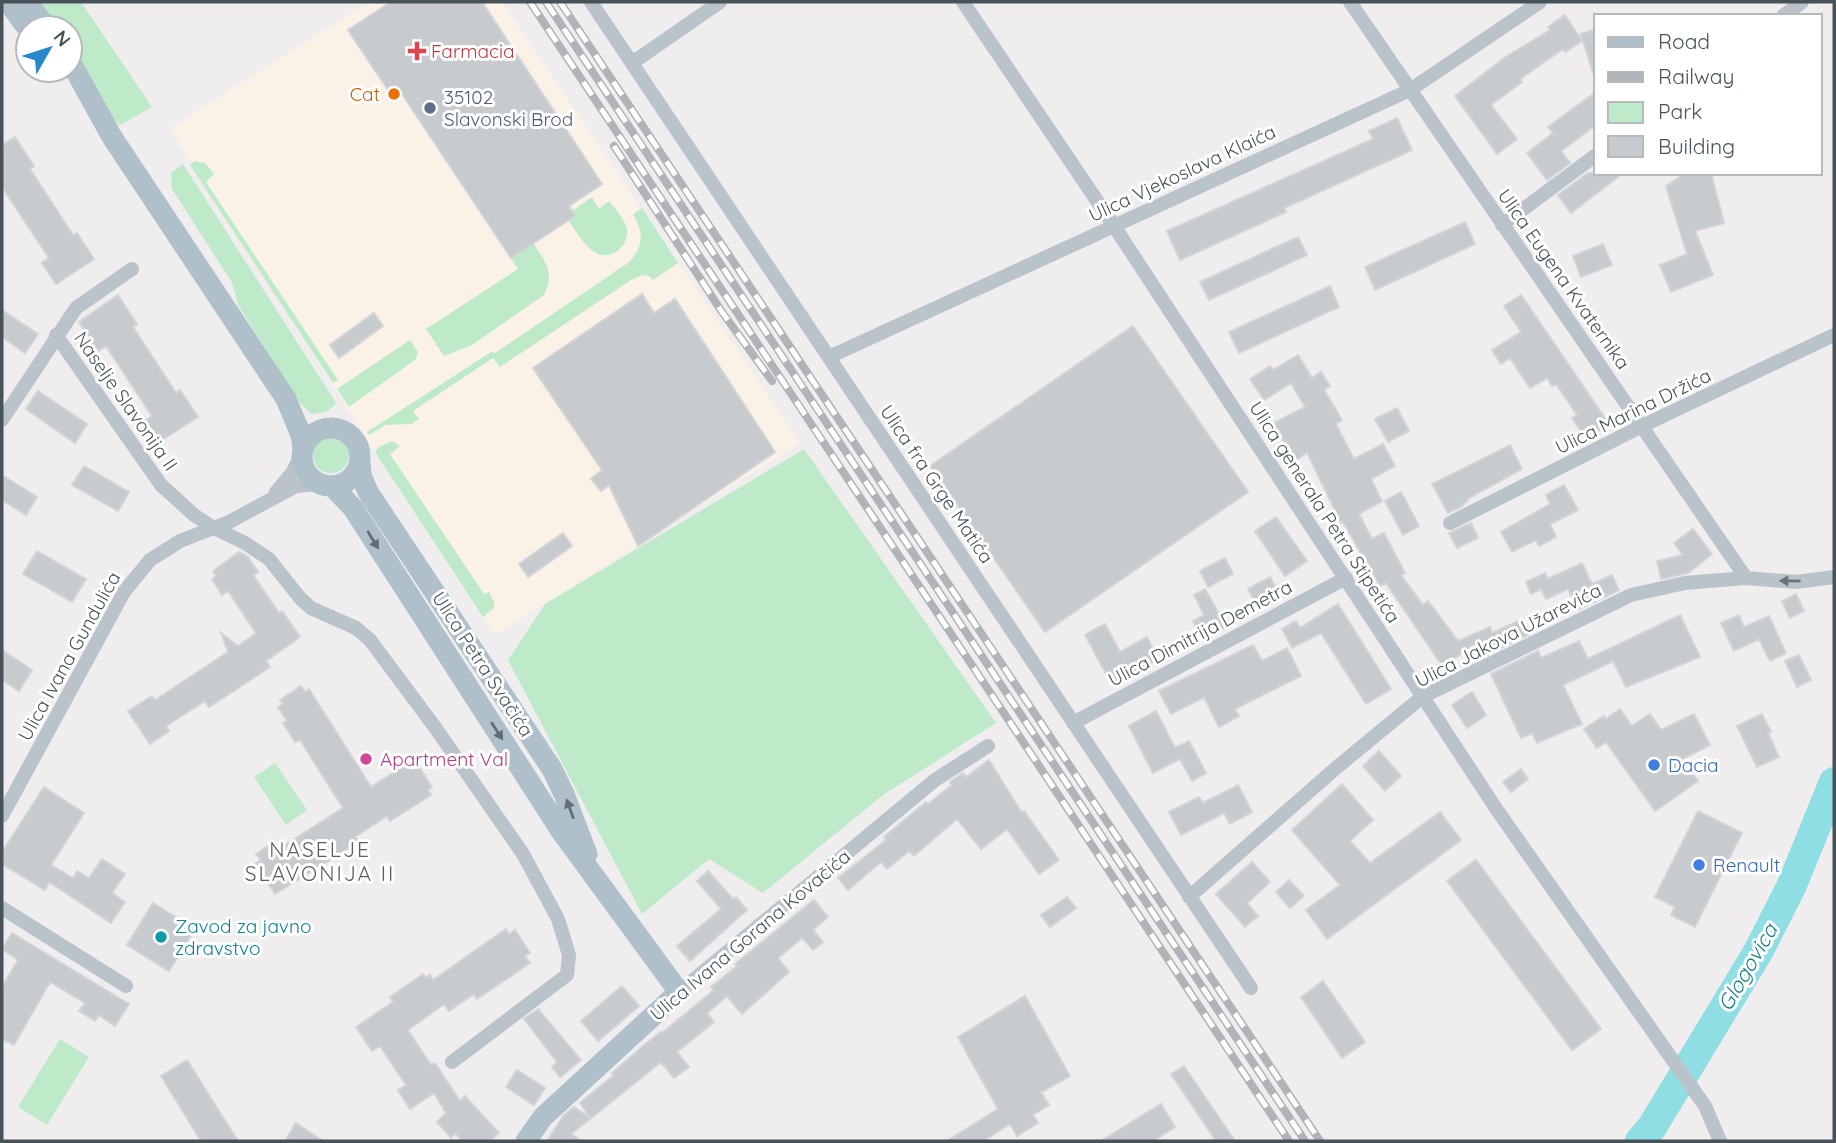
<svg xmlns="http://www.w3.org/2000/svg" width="1836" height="1143" font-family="Quicksand,sans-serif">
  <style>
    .commercial { fill: #faf2e7 }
    .green { fill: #beeac9 }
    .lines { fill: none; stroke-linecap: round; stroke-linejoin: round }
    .river { stroke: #8fdee4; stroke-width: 30 }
    .building { fill: #c7cbce; stroke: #d1d4d8; stroke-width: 2 }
    .minor { stroke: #b9c3c9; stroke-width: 14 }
    .primary { stroke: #afc0ca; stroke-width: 21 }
    .rail-casing { stroke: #b0b3b7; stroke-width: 8 }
    .rail { stroke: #fff; stroke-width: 5; stroke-dasharray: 16; stroke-linecap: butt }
    .oneway { fill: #616e75 }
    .oneway2 { fill: #69757b }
    .health-dot { fill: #e0444e; stroke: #fff; stroke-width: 2.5 }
    .food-dot { fill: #e8710a; stroke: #fff; stroke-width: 2.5 }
    .service-dot { fill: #5c6f8a; stroke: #fff; stroke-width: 2.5 }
    .hotel-dot { fill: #d1479c; stroke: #fff; stroke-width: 2.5 }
    .shop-dot { fill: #3f7fe0; stroke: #fff; stroke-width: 2.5 }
    .culture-dot { fill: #0f9aa8; stroke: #fff; stroke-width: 2.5 }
    .labels { text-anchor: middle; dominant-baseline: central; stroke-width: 6; stroke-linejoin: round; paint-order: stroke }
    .health-label { font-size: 19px; fill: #be3a42; stroke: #fff; text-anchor: start }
    .food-label { font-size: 19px; fill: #c56008; stroke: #fff; text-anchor: end }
    .service-label { font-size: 19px; fill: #4e5e75; stroke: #fff; text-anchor: start }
    .street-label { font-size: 19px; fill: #475359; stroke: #fff }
    .hotel-label { font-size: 19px; fill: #b23c85; stroke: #fff; text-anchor: start }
    .shop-label { font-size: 19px; fill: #366cbe; stroke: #fff; text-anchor: start }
    .culture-label { font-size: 19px; fill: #0d838f; stroke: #fff; text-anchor: start }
    .neighbourhood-label { font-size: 21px; letter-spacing: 2px; fill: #5a5e61; stroke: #fff }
    .water-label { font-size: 21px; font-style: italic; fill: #177e85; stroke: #fff }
  </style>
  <rect width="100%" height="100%" fill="#efeded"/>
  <path class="commercial" d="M369,2h133l298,441 -305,192 -120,-183 -205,-324z"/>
  <path class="green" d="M34,2h47l71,105 -32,18 -10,-8 -40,-65v-24h-17z
    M195,161l10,2 9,11 -8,8 132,198 -5,3 -143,-218z
    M183,164l153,239 -8,8 -16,3 -12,-11 -62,-98 -6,-23 -6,-9 -54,-84 -1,-16z
    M592,197l7,12 10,-8c6,8 17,19 18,29 2,15 -14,30 -29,24 -13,-6 -22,-23 -30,-34l7,-4 -3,-5z
    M642,208l36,55 -25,17 -4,-4 -6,-1 -12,5 -131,87 -7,-9 -80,53 6,8 -8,5 -26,1 -16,10 -2,-3 124,-80 4,1 133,-90c16,-16 16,-30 5,-49z
    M533,243c13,20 22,29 11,52l-72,50 -28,11 -18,-27 92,-60 -7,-11z
    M410,340l8,12 -3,8 -66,47 -12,-18z
    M313 455a18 18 0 1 1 36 0a18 18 0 1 1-36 0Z
    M392,441l8,5 -10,8 94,140 5,-2 5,10v6l-11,9 -108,-165 4,-5z
    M804,449l192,274 -113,72 -120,98 -54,-34 -67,55 -134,-254 37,-56z
    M275,763l32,47 -21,15 -32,-48z
    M60,1039l29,18 -42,68 -29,-18z"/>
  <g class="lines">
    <path class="river" d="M1640,1141l12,-14 106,-175 33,-65 43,-105"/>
  </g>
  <path class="building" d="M391,2h91l120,182 -33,22 6,10 -64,42 -109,-164 -8,5 -46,-69z
    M1565,15l17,26 -17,11 -2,-3 -43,30 2,3 -31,23 26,34 -20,15 -42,-58 49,-38 46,-28 -2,-3z
    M1593,30l3,11v32h-3l-12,-39z
    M1596,92v33l-35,26 9,12 -23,17 -20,-27 26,-20 -5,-6z
    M1397,118l15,32 -128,58 2,4 -106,48 -13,-29 206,-92 -4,-8z
    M15,137l19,29 -4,3 43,66 4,-2 17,26 -38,25 -14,-21 7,-5 -47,-71v-42z
    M1588,173h35l-52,40 -13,-18z
    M1686,173h25l13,50 -29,8 18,44 -42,17 -11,-27 27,-11 -21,-68z
    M1465,222l10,22 -100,46 -10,-23z
    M1298,237l9,18 -98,45 -9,-18z
    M1603,244l9,21 -31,12 -8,-21z
    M1330,286l9,21 -100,46 -10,-21z
    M642,294l12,19 21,-14 100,153 -137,94 -29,-61 -8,6 -10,-12 11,-9 -69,-102z
    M118,295l19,29 -4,3 43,66 4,-3 18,27 -39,25 -14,-21 7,-5 -46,-70 -8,5 -19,-29z
    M1521,295l88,129 -23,15 -14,-21 5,-3 -21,-31 -4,2 -5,-8 -17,10 -20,-30 -9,6 -9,-14 29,-18 -17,-26z
    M2,310l36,24 -13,19 -23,-16z
    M374,313l9,13 -44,32 -9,-13z
    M1133,326l115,166 -203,140 -115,-166z
    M1298,355l14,23 9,-6 9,14 -6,4 18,30 -6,4 18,35 29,-15 12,22 -24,13 11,22 -23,13 13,25 12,-6 21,40 -4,2 22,30 5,-4 30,40 32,-14 2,6 31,-14 7,15 -51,25 -6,-14 -30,22 -57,-84 -6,3 -37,-64 -2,1 -34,-71 -10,8 -25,-36 33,-17 -14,-24 -27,17 -14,-21 20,-13 3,4z
    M38,391l49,33 -12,19 -49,-34z
    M1397,408l12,23 -21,11 -13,-23z
    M1510,445l12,24 -55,30 1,2 -6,3 1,2 -15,7 -16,-29z
    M84,466l45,26 -11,19 -46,-26z
    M2,475l35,22 -11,18 -24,-15z
    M1564,485l14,25 -28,14 6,13 -17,9 -3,-6 -24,12 -11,-20 49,-28 -4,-9z
    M1401,492l18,34 -16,9 -18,-34z
    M1276,517l31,44 -22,15 -30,-45z
    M1471,523l7,15 -21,10 -8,-15z
    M1693,529l19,25 -24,19 -27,6 -4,-18 26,-6 -9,-12z
    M563,533l9,13 -44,31 -9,-13z
    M37,551l49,28 -14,23 -49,-28z
    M239,552l9,5 10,15 -5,3 26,38 3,-2 18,26 -34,24 4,6 -61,40 -4,-6 -39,25 3,5 -19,13 -22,-33 24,-15 3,4 73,-48 -7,-19 17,13 18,-13 -28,-42 -6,4 -10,-16 4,-3 -3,-5z
    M1225,558l8,16 -25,13 -8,-16z
    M1582,563l10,21 20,-9 7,15 -41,20 -10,-21 -22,10 -5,-10 -10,5 -5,-12 19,-9 3,6z
    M1270,577l10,19 -22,12 -10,-19z
    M1205,589l21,38 -24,12 -9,-18 11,-6 -10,-20z
    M1796,594l8,17 -14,7 -8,-17z
    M1338,604l53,85 -25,15 -45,-71 -29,15 -10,-19 14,-8 4,7z
    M1680,615l20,42 -74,30 -13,-26 -50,24 19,39 -45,19 -5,-10 -11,5 -30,-64 47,-23 3,7 38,-17 9,18z
    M1739,615l5,12 25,-11 17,37 -16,8 -11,-22 -25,12 -13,-28z
    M1105,624l15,28 27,-15 11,22 -46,26 -27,-50z
    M1253,645l9,16 25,-13 14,28 -66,33 4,7 -20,11 -15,-30 -33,17 -12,-23z
    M2,650l30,20 -13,21 -17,-11z
    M1799,655l12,25 -14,7 -12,-26z
    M301,686l4,6 4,-3 62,98 39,-25 4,6 4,-3 14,22 -4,3 3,5 -41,26 -3,-5 -32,21 4,5 -84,52 -20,-30 6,-4 -5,-6 18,-12 6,6 63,-40 -43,-68 -5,2 -12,-19 4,-2 -9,-14 5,-3 -3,-4z
    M1472,692l14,23 -19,13 -15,-23z
    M1620,709l12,17 18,-12 11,16 33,-16 16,31 -28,14 16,22 -43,30 -49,-69 -9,6 -13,-19 20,-13 2,3z
    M1156,711l19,37 14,-7 17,32 -14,8 -12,-22 -27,14 -24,-47z
    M1762,714l9,18 -3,1 11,24 -22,10 -20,-41z
    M1379,751l22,25 -16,15 -22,-25z
    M989,760l33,53 2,-2 35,49 -20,14 -32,-45 -26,20 -24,-30 -43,37 -5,-5 -22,18 -6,-7 -33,28 -10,-12 48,-38 -2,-3 42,-35 2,2 24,-19 -2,-3 13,-9 3,4z
    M1521,769l7,10 -17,13 -8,-10z
    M1342,784l31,36 -23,21 20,22 70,-51 21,28 -134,99 -21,-29 34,-25 -48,-55z
    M1238,785l14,27 -22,12 -6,-11 -43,22 -12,-23 30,-15 4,6z
    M44,787l40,26 -33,52 22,13 4,-7 12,7 13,-19 23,15 -13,19 13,9 -14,21 -62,-41 -4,8 -43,-26v-12z
    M1698,811l44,22 -47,94 -24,-12 4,-8 -20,-10z
    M1476,860l125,169 -29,21 -125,-169z
    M1252,862l18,20 -23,21 11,13 -13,11 -29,-33z
    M708,871l25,28 3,-2 11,13 -57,51 -13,-15 44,-37 -24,-28z
    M1289,880l15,16 -14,12 -14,-16z
    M1067,897l9,11 -26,19 -9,-12z
    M814,900l14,17 -15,13 10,12 -10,8 -11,-12 -24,20 11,14 -47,42 -15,-18 -20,17 7,9 -37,30 12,15 -15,11 -13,-16 -70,56 -11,-15 34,-28 -2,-2 31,-27 18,-14 1,1 52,-43 -3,-3 26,-21 -2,-2z
    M153,903l42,26 -26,42 -42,-26z
    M506,929l3,5 6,-4 15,23 -5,3 5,7 -53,36 -3,-5 -25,17 -5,-7 -36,26 23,35 4,-2 25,38 5,-5 34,37 -9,8h-28l-7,-8 -4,5 -14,-16 9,-9 -12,-20 -24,16 -12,-19 8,-5 -26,-39 -8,5 -16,-24 37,-25 -3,-5 33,-23 3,4 4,-3 3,5z
    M12,933l117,71 -14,22 -16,-11 -4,6 -16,-10 6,-8 -35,-21 -36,63 -12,-6v-52l16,-27 -16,-11z
    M1323,981l42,61 -23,16 -41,-61z
    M622,986l17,20 -41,35 -17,-20z
    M1025,996l45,80 -29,16 8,13 -16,10 5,8 -21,13 -7,-12 -27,17h-36l51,-32 -40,-72z
    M538,1009l43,51 -21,17 -8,-10 5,-5 -33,-43z
    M187,1060l51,81h-37l-40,-65z
    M1184,1066l51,75h-19l-45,-67z
    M517,1070l28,18 -11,17 -28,-18z
    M1161,1104l14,23 -22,14h-52z
    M574,1107l17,11 -20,16 11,7h-35l17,-26z
    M296,1123l27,18h-38z"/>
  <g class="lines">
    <path class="minor" d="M591,2l660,986
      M963,2l151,224 383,584 208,296 15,35
      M1350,2l396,576
      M1783,16l19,-14
      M632,63l88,-61
      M1502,225l94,-70
      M56,335l105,150 33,30 20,13 31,15 24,16 31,39 11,10 45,20 14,12 67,90 86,124 35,65 11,36 -2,20 -115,87
      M829,357l581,-267 130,-88
      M2,420l74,-112 56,-39
      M276,492l16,-19 9,-17
      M1450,523l192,-97 192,-91
      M1073,723l273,-145
      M2,816l122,-224 26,-32 30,-19 49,-19 67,-36 22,-2
      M1189,897l147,-129 86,-71 209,-102 54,-12 61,-5 50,4 38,-5
      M2,908l124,78
      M679,992l256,-212 53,-34"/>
    <path class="primary" d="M8,2l20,27
      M27,2l20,26
      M70,61l42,76 174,262 15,36 2,13
      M302 457a29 29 0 1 1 58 0a29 29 0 1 1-58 0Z
      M360,462l1,13 7,17 184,277 12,25 23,60
      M332,486l21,22 208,323 118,161 -136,125 -17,24"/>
    <defs>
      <path id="rail" d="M530,2l759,1139
        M546,2l759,1139
        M560,2l760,1139
        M614,146l108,166 50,69"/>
    </defs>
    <use href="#rail" class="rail-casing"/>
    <use href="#rail" class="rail"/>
  </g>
  <defs><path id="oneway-solid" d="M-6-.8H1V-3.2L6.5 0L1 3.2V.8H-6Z" transform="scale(1.75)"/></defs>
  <g class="oneway">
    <use href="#oneway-solid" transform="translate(373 540) rotate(58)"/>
    <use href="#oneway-solid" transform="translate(497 731) rotate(57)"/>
    <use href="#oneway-solid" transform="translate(570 809) rotate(-110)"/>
  </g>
  <use class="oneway2" href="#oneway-solid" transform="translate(1790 581) rotate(-179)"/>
  <path class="health-dot" d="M413.5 40.5h7v7h7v7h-7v7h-7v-7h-7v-7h7z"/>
  <circle class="food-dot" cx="394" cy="94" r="7"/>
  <circle class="service-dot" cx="430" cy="108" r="7"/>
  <circle class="hotel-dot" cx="366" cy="759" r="7"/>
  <g class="shop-dot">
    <circle cx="1654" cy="765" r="7"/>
    <circle cx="1699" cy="865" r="7"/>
  </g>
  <circle class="culture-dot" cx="161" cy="937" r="7"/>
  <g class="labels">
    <g class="health-label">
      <text x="431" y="51">Farmacia</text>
    </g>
    <g class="food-label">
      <text x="380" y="94">Cat</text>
    </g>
    <g class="service-label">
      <text x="444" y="97">35102<tspan x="444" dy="22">Slavonski Brod</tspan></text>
    </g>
    <g class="street-label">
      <text transform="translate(1182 173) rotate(-25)">Ulica Vjekoslava Klaića</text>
      <text transform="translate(1564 279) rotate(55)">Ulica Eugena Kvaternika</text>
      <text transform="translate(126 401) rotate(55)">Naselje Slavonija II</text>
      <text transform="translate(1633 411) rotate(-26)">Ulica Marina Držića</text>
      <text transform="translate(937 484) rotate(56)">Ulica fra Grge Matića</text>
      <text transform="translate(1325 512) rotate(57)">Ulica generala Petra Stipetića</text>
      <text transform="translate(1200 633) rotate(-28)">Ulica Dimitrija Demetra</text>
      <text transform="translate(1508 635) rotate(-27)">Ulica Jakova Užarevića</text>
      <text transform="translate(69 656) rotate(-61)">Ulica Ivana Gundulića</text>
      <text transform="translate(483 664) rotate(57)">Ulica Petra Svačića</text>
      <text transform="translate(750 935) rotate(-40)">Ulica Ivana Gorana Kovačića</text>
    </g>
    <g class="hotel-label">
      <text x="380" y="759">Apartment Val</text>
    </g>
    <g class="shop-label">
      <text x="1668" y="765">Dacia</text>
      <text x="1713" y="865">Renault</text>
    </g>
    <g class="culture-label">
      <text x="175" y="926">Zavod za javno<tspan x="175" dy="22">zdravstvo</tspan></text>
    </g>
    <g class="neighbourhood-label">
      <text x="320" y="849">NASELJE<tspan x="320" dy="24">SLAVONIJA II</tspan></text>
    </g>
    <g class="water-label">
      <text transform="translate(1747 967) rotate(-60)">Glogovica</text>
    </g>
  </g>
  <rect width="1836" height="1143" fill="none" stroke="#475359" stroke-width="7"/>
  <rect x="1594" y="14" width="228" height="161" fill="#ffffff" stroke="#b5babd" stroke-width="2"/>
  <rect x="1608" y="37" width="35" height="10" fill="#afc0ca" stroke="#b5babd" stroke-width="2"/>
  <text x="1658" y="49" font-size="21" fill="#475359">Road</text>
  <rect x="1608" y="72" width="35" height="10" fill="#b0b3b7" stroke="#b5babd" stroke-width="2"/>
  <text x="1658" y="84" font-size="21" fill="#475359">Railway</text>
  <rect x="1608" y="102" width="35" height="21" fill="#beeac9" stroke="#b5babd" stroke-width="2"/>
  <text x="1658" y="119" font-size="21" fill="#475359">Park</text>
  <rect x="1608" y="136" width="35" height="21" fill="#c7cbce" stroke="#b5babd" stroke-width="2"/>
  <text x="1658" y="154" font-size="21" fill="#475359">Building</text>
  <g transform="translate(49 49) rotate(51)"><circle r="33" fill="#ffffff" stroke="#b5babd" stroke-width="2"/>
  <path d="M0-5L12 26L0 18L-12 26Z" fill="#2888cf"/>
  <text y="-10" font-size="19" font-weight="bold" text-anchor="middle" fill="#475359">N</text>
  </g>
</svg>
